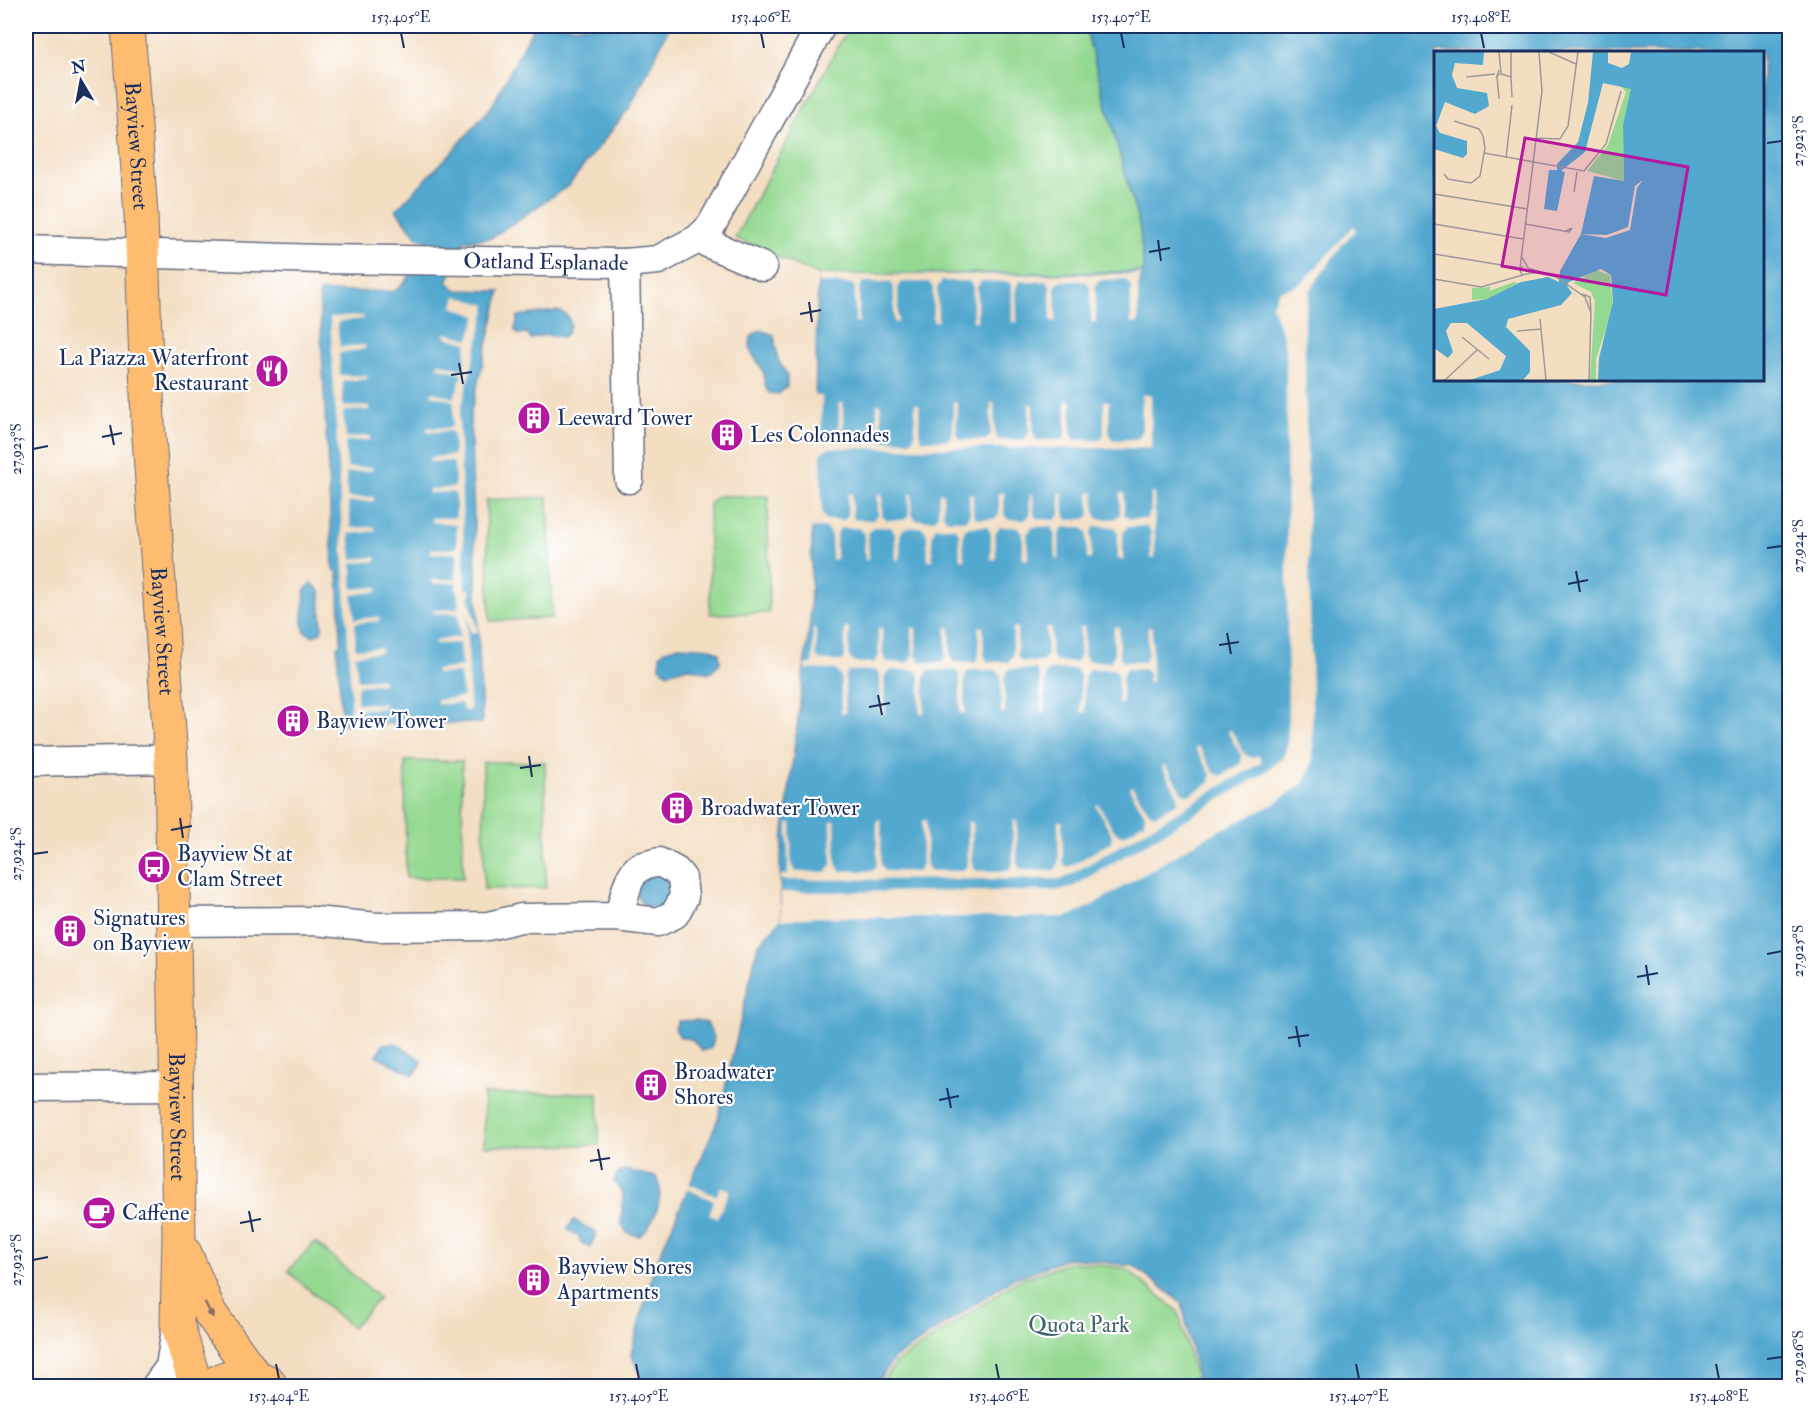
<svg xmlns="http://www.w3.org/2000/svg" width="1815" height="1412" font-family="'IM FELL Double Pica',serif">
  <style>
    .green { fill: #94d991; stroke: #588478; stroke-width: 1.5 }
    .water { fill: #52a8cf; stroke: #366c96; stroke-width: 1.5; fill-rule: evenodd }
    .pier { fill: #f3dec2 }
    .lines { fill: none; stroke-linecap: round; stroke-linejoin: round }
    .minor-casing { stroke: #676c81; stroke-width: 31 }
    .major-casing { stroke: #676c81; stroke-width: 35 }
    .minor { stroke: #fff; stroke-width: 28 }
    .major { stroke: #febc71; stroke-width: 33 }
    .oneway { fill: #816e67 }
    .ticks { fill: none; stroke: #1b2f5e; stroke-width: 2 }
    .labels { text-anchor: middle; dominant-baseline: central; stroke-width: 4.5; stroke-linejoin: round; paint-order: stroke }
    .street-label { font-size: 22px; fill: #1b2f5e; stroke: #fff }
    .poi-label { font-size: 22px; fill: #1b2f5e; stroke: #fff; text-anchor: start }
    .park-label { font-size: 22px; fill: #3f626d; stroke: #fff }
    .inset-road { fill: none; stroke: #9d989a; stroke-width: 1.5 }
    .view { fill: #b5179e; fill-opacity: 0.15; stroke: #b5179e; stroke-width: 3 }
    .inset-edge { fill: none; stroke: #1b2f5e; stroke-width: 3 }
    .neatline { fill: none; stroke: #1b2f5e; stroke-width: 2 }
    .ticks-label { font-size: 15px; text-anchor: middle; fill: #1b2f5e }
  </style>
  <rect width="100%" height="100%" fill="#fff"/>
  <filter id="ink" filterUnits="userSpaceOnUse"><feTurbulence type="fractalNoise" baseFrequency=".0167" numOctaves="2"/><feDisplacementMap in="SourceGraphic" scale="12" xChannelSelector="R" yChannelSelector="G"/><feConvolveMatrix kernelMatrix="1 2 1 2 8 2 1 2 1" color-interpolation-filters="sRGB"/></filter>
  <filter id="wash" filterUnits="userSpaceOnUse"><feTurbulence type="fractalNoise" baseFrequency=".008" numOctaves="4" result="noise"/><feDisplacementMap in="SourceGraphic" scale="24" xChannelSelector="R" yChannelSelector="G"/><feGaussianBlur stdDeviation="1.35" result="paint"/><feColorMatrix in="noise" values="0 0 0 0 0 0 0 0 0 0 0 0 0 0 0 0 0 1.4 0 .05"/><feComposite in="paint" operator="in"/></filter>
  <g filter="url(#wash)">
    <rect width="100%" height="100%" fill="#f3dec2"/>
    <path class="green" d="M849,26h236l55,203 4,43 -3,2 -323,1 -83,-37z
      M717,496h51l1,117 -59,1 -1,-110z
      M548,497l4,121 -62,3 -4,-121z
      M405,761h57l1,117h-57z
      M483,762h62l1,126 -62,1z
      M598,1093l1,52 -115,1v-52z
      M315,1242l64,56 -27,30 -64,-57z
      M1072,1262l53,6 53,43 19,75h-319l19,-24 123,-83z"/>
    <path class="water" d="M534,26h136l-40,81 -62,79 -77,52 -27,3 -17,41 10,8 43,1 -30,125 12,307 -140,1 -5,-77 4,-4 -3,-70 -5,-4 -14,-277 76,-1 11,-10 23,-38 -13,-7 -20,-26 55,-57 41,-47z
      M1085,26h704v1360h-590l-17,-83 -48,-37 -64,-8 -56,20 -120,81 -20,27h-228l-15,-32 23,-86 64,-149 40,-174 23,-25 -1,-56 30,-244 8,-345 326,-3 -4,-43zM1436,52h326v328h-326z
      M556,311c16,2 18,15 8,26l-20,-2 -13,4 -4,-6 -9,1 -3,-4 3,-14z
      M760,330l14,5 4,25 9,15v11l-8,8 -10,-1c-7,-7 -2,-16 -7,-24 -6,-11 -15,-17 -11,-32z
      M312,583l8,8 2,36 -1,5 -8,4 -8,-4c-6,-13 2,-27 -1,-41z
      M679,646l32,2 8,5 1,10 -11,10 -21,-6 -20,6 -8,-6v-12l5,-5z
      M658,872l16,15 -11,22 -19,-3 -7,-10 1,-13z
      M678,1021l18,-1 11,3 7,15 -3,10 -9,3 -9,-11 -13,-3 -5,-8z
      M396,1043l27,18 -9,14 -37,-19 6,-12z
      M624,1170l32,7c11,13 -2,52 -17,59l-12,-3 -6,-11 2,-28 -9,-13 3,-7z
      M574,1220l22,13 -5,14 -10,-3 -2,-7 -12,-8z"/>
    <path class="pier" d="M1353,226l3,4 -13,13 -33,47 -6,30 9,433 -1,13 -8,16 -28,21 -72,35 -113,68 -24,11h-250l-36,3v-28l274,-1 16,-3 190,-113 22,-17 5,-16 -2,-387 -3,-19 -11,-31 7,-14 23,-7z
      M1141,274l-3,13v36h-7v-36l-5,-8 -26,1 -5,6 1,36h-5l-1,-35 -4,-6h-27l-4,6 1,34h-5l-1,-34 -2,-6h-28l-4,6 1,35h-5v-36l-3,-4 -28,-1 -4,6v34h-4v-34l-4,-6h-27l-5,7 1,33h-5v-33l-4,-6h-28l-3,5v35l-4,1v-36l-4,-5h-27l-4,7v33h-4v-34l-3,-4 -34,-1v-8z
      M456,296l31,9 -28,112 6,172h5l-1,9 9,34h-7l-4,-17 3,95 -6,1 -3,-8 -24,1v-4l26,-3 -3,-24 -24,1v-4l26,-3 -3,-24 -23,1 -1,-4 25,-3 -1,-21 -2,-3h-23l-1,-3 23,-1 3,-3 -3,-24 -23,2 -1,-4 24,-1 2,-24 -3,-2h-24v-4h23l3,-3 -1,-22 -24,-2 -1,-4h23l2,-2v-21l-3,-3 -24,1v-4l24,-1 2,-2 -1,-23 -3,-2 -21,1 -1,-4 25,-3 -1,-21 -2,-3 -24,1v-4h23l3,-3 1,-24 -23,-6 1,-3 22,6 8,-22 -2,-3 -23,-6 2,-4 22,6 3,-2 3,-24 -22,-6 1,-4 23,6 8,-23 -24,-9z
      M363,316l1,3 -24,2 -3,3 3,23 25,-2v4l-26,4 1,22 27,1v3l-24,2 -1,23 2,3 25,-1v4l-24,1 -2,3 3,24 24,-2v4l-23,1 -2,3 2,24 25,-1v3l-26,3 1,23 2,2 24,-1 1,4 -24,1 -2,2 3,24 24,-1v4l-26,3 3,25 24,-2v4l-24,2v23l2,3 23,-2 1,4 -26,4 3,24 24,-2v4l-24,2v24l2,2 24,-1v4l-26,3 3,25 24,-1 1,4 -26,3v17l27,1v4l-24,1 -3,14h-8l2,-29 -21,-377z
      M1142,395h9v53h-324l-6,5 1,61 4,6h18l3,-4 1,-22h4v22l3,4h19l4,-5v-21h4v22l5,4h17l5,-4v-22l3,1v20l4,5h18l4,-5 1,-22h4v22l4,5h19l4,-6 -1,-20h4v20l4,5h17l5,-4v-22h5v21l3,5 18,1 5,-5v-21h3l1,21 4,4 17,1 5,-5v-22h3l1,21 4,6 18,-1 4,-4 -1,-22h5l1,21 3,5h17l5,-4v-22h4v21l5,5h17l5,-7v-19h3l1,65 -4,-1v-26l-5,-5 -19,1 -4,6v26h-5v-26l-3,-6 -20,-1 -4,7v26h-4v-26l-5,-6h-19l-4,7v25l-3,1 -1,-27 -4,-7 -19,1 -5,7 1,25h-5v-26l-5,-6h-18l-5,7 1,25h-5v-25l-4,-8 -20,1 -4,6 1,26h-4l-1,-26 -5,-6h-18l-4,7v26h-4l-1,-26 -5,-7 -18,1 -4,7v25l-4,-1 -1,-25 -4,-7h-18l-5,7 1,26h-4l-1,-26 -5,-6h-19l-4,6v25h-4l-1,-24 -5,-7h-15l3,-132h8l-1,41 5,4h8l5,-7v-31h4v32l4,6h26l4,-6v-31h4v30l4,7h26l4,-7v-30h4v30l3,6h26l5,-7v-31h4l-1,32 5,6h25l5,-6v-31h3l1,30 3,7h26l5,-7v-29h4v29l3,7h27l3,-7v-33l5,1v32l4,7h25l4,-7v-32h5v32l4,7 25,-1 4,-7z
      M979,627h4l1,29 4,6h21l4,-7v-27l4,-1v28l5,7h20l5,-7 -1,-28h5v28l4,7h21l4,-7v-28h4v28l4,6 22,1 4,-7v-28h5v28l4,7h21l4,-7v-28h4v55h-4l1,-7 -5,-6h-18l-4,7v28h-4v-29l-4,-6h-25l-5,7 1,36h-4l-1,-36 -4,-7 -27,1 -4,4v38h-4l-1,-36 -4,-7h-27l-5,8 1,36h-4v-37l-5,-6h-27l-5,7 1,36h-5v-37l-4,-6h-27l-5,7v36h-4v-37l-4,-6h-27l-5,8 1,35 -4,1 -1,-37 -4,-7 -27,1 -4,6v36h-4v-37l-5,-6 -31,-1v-4l8,-1v-35h3v26l5,6h22l2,-4v-29h4v29l5,6h20l5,-7 -1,-28h4l1,28 4,6 21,1 5,-7 -1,-28h4v28l5,6 21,1 4,-7v-28h4v28l4,6 21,1 4,-7z
      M1231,730l14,25 7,3 6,-3 4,7 -199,117 -282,1v-5h7v-52h3v42l5,7h31l5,-8 -1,-43h4l1,43 4,7h33l4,-6v-45h4v45l4,6 33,1 4,-7v-44l4,-1v45l5,6h32l5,-7v-42h4v42l4,7h33l4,-7v-43h4v43l4,6 33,1 5,-8 -1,-42h4l1,42 4,5 44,-26 1,-8 -16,-28 2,-2 17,28 8,4 21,-14 1,-8 -16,-26 3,-2 17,26 6,3 23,-13v-7l-16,-28 3,-2 17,28 7,2 21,-12 1,-9 -16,-26 3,-2 16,27 7,3 20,-12 1,-8 -14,-24z
      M687,1183l29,13 5,-9 9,3 -13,28 -8,-3 5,-14 -29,-13z"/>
  </g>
  <g filter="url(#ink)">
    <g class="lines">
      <defs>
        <g id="minor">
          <path d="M698,239l65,28"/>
          <path id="s1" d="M26,250l293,9 306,4 33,-3 40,-21 13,-13 110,-200"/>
          <path d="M625,263l4,216"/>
          <path d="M26,762l145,-3"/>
          <path d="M174,922l140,-1 64,6 110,-1 33,-8 96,-1 41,5 17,-8 9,-17 -2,-19 -6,-7 -17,-9 -20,5c-15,14 -13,33 -22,50"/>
          <path d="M26,1087l151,-1"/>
          <path d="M156,1386l14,-19 7,-44"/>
        </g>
        <g id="major">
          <path id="s2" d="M128,26l13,189 7,208 23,336 8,478 -2,86 19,63"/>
          <path d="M185,1253l25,60 45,63"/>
          <path d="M211,1386c18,-14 38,-14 58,-4"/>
        </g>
      </defs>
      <use href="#minor" class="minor-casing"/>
      <use href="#major" class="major-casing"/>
      <use href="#minor" class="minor"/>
      <use href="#major" class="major"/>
    </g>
    <defs><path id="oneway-solid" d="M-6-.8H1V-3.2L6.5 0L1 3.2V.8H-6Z" transform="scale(1.5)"/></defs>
    <use class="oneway" href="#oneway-solid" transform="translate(209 1310) rotate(62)"/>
  </g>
  <path class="ticks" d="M401,33l3,15M761,33l3,15M1121,33l3,15M1481,33l3,15M1767,143l15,-2M1158,240l3,21M1149,252l21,-4M809,302l3,20M800,314l21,-4M459,363l4,21M451,375l21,-3M110,425l4,20M102,437l20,-4M33,449l15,-3M1767,548l15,-2M1576,571l4,21M1568,584l20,-4M1227,633l4,21M1219,645l20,-3M878,695l4,20M869,707l21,-4M529,756l3,21M520,768l21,-3M180,818l3,20M171,830l21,-4M33,854l15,-2M1767,954l15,-3M1646,965l3,20M1637,977l21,-4M1296,1026l4,21M1288,1038l21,-3M947,1088l4,20M939,1100l20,-4M598,1149l4,21M590,1161l20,-3M249,1211l4,21M240,1223l21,-4M33,1260l15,-3M1767,1359l15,-2M276,1364l3,15M636,1364l3,15M996,1364l3,15M1356,1364l3,15M1716,1364l3,15"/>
  <defs>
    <symbol id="restaurant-disc" viewBox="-11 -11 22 22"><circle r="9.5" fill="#b5179e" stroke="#fff"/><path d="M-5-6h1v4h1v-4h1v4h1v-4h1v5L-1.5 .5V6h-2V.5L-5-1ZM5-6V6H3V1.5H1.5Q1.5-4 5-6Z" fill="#fff"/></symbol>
    <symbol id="building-disc" viewBox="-11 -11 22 22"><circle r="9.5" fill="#b5179e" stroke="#fff"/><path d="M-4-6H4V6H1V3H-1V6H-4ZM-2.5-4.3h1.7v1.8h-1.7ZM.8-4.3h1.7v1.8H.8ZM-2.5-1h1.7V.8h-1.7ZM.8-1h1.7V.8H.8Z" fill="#fff"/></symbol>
    <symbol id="bus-disc" viewBox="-11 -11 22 22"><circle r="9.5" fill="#b5179e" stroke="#fff"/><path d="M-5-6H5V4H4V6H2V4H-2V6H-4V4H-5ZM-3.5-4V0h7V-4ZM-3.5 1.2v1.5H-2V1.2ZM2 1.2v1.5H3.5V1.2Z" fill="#fff"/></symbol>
    <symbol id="cafe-disc" viewBox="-11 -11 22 22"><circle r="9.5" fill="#b5179e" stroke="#fff"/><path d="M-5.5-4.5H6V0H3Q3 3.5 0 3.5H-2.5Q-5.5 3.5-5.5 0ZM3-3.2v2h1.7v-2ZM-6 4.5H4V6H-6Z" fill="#fff"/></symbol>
  </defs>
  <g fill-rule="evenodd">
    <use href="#restaurant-disc" x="253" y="352" width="38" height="38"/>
    <use href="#building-disc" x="515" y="399" width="38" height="38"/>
    <use href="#building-disc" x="708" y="416" width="38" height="38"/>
    <use href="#building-disc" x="274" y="702" width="38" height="38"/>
    <use href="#building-disc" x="658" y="789" width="38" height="38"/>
    <use href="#bus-disc" x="135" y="848" width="38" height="38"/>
    <use href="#building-disc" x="51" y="912" width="38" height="38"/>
    <use href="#building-disc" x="632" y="1066" width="38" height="38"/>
    <use href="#cafe-disc" x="80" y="1194" width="38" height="38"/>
    <use href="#building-disc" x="515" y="1261" width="38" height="38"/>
  </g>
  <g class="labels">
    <g class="street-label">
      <text stroke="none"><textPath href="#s2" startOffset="120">Bayview Street</textPath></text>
      <text stroke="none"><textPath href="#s1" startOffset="520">Oatland Esplanade</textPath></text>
      <text stroke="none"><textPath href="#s2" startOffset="606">Bayview Street</textPath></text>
      <text stroke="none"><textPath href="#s2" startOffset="1092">Bayview Street</textPath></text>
    </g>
    <g class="poi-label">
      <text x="249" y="358" text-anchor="end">La Piazza Waterfront<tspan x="249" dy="25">Restaurant</tspan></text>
      <text x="557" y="418">Leeward Tower</text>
      <text x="750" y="435">Les Colonnades</text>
      <text x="316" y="721">Bayview Tower</text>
      <text x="700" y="808">Broadwater Tower</text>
      <text x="177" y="854">Bayview St at<tspan x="177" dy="25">Clam Street</tspan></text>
      <text x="93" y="918">Signatures<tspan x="93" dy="25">on Bayview</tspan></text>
      <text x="674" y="1072">Broadwater<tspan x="674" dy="25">Shores</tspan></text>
      <text x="122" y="1213">Caffene</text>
      <text x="557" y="1267">Bayview Shores<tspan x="557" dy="25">Apartments</tspan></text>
    </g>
    <g class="park-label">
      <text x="1079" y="1325">Quota Park</text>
    </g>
  </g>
  <g transform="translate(1434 51)">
    <rect width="330" height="330" fill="#f3dec2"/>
    <path d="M186,34l9,1 3,6 -9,33 1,56 -37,-10 21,-26 18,-53zM162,219l14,5 3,33 -17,51v21h-6l5,-79 -4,-9 -18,-9zM80,231l5,1 -32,16 -15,1v-12l19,-1 -2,4z" fill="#94d991"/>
    <path d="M0,1h50l-1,13 -28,-2 -3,12 5,13 30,5 2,13 -14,8 -30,-12 -9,24 4,7 27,8v13l-4,4 -29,-9zM159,1h15v11l14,5 7,-4 2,-12h133v328h-166l1,-22 14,-56 -2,-27 -10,-6 -32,13 -2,4 5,7 -11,12 -53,14 -2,8 24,24v21l-7,8h-53l30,-10 6,-14 -39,-33h-16l-5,8 7,21 -5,6 -14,-10v-39l53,-10 34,-17 27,-5 11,5 1,-11 21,-37 13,-58 30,5 -1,-56 8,-36 -28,-6 -18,69 -24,19 4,1 -8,39 -13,-2 5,-39h8v-6l21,-22 10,-39z" fill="#52a8cf"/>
    <path d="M209,129l-6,8 -7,42 -24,8 -25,-4 26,1 21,-8 7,-41z" fill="#f3dec2"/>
    <path class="inset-road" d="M65,1l2,21 -4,3 2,-6M115,1l27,12M67,23l10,3 1,20M63,25l2,23M32,26l29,-3M77,26v-25M102,87l24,1 8,-13 10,-74M50,102l100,18 22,-27 15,-53M72,107l6,-53M10,123l4,5 23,4 9,-7 5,-28 -2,-12 -4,-7 -25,-8M140,141l3,-20M0,143l94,15M0,173l89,15M92,173l43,8 3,-4 -6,3M0,203l86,14M88,206l6,11 28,9 29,20 6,16 -2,67M89,215l-3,4 2,5 15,-3M86,217l22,-177 -3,-39M0,228l47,8 42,-12M148,243l8,3 1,16M106,268l6,61M83,280l24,-2M28,286l27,22M11,329l32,-30"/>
    <path class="view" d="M91,87l163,29 -22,128 -164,-29z"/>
    <rect width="330" height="330" class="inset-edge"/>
  </g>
  <rect width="1815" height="1412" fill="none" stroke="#fff" stroke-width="66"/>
  <g transform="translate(81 81) rotate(350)" stroke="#ffffff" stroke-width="4.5" paint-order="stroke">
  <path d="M0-4.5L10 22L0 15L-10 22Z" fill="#1b2f5e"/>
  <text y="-9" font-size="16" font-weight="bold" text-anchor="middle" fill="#1b2f5e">N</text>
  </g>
  <rect x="33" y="33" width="1749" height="1346" class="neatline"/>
  <g class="ticks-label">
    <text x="401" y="22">153.405°E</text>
    <text x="761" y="22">153.406°E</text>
    <text x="1121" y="22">153.407°E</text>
    <text x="1481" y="22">153.408°E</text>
    <text transform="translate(1798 141) rotate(-90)" y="5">27.923°S</text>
    <text transform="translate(16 449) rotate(-90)" y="5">27.923°S</text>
    <text transform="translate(1798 546) rotate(-90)" y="5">27.924°S</text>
    <text transform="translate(16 854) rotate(-90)" y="5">27.924°S</text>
    <text transform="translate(1798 951) rotate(-90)" y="5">27.925°S</text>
    <text transform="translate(16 1260) rotate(-90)" y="5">27.925°S</text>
    <text transform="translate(1798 1357) rotate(-90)" y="5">27.926°S</text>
    <text x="279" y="1401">153.404°E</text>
    <text x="639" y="1401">153.405°E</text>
    <text x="999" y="1401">153.406°E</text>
    <text x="1359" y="1401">153.407°E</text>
    <text x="1719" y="1401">153.408°E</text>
  </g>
</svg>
